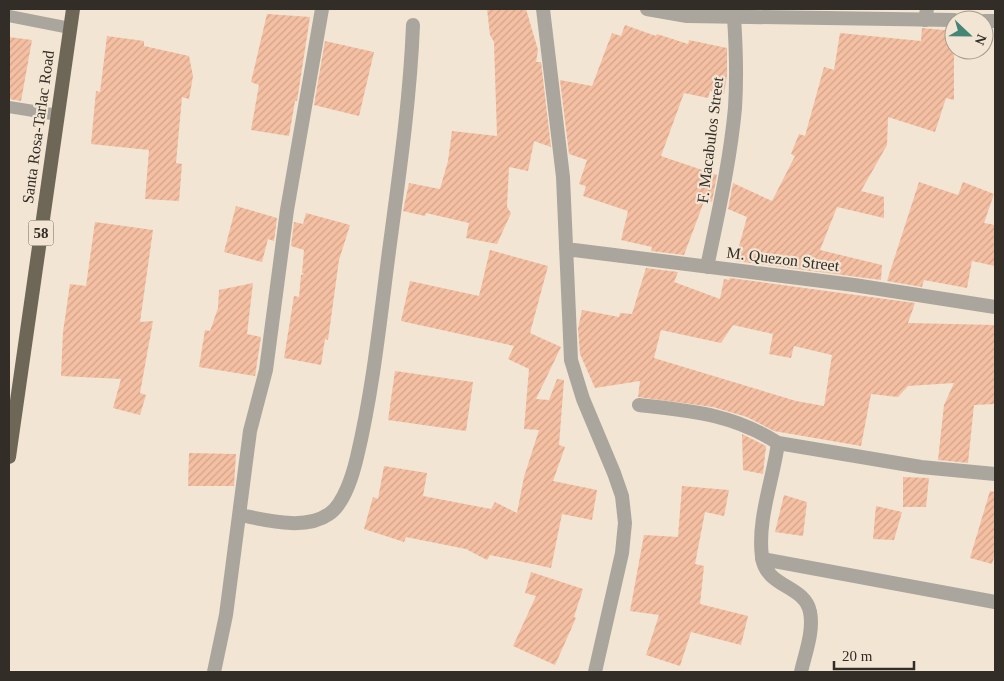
<svg xmlns="http://www.w3.org/2000/svg" width="1004" height="681" font-family="Georgia,serif">
  <style>
    .building { fill: url(#building-hatch); fill-rule: evenodd }
    .lines { fill: none; stroke-linecap: round; stroke-linejoin: round }
    .service { stroke: #aaa69d; stroke-width: 12 }
    .minor { stroke: #aaa69d; stroke-width: 14 }
    .tertiary { stroke: #aaa69d; stroke-width: 14 }
    .trunk { stroke: #6e6656; stroke-width: 14 }
    .labels { text-anchor: middle; dominant-baseline: central; stroke-width: 4.5; stroke-linejoin: round; paint-order: stroke }
    .shield { fill: #f3e5d3; stroke: #6c645a; stroke-width: 1 }
    .shield-label { font-size: 15px; font-weight: bold; fill: #322d26 }
    .street-label { font-size: 16px; fill: #322d26; stroke: #f3e5d3 }
  </style>
  <defs>
    <pattern id="building-hatch" width="6" height="6" patternUnits="userSpaceOnUse" patternTransform="scale(1.25)"><rect width="6" height="6" fill="#f4bfa2"/><path d="M-1 1l2-2M0 6l6-6M5 7l2-2" fill="none" stroke="#d2a48b"/></pattern>
  </defs>
  <rect width="100%" height="100%" fill="#f3e5d3"/>
  <path class="building" d="M487,9h39l12,41 -2,12h5l10,85 -17,-6 -6,30 -19,-4 -2,40 4,6 -14,31 -31,-6 3,-15 -43,-10 -1,3 -22,-5 6,-28 31,6 8,-28 4,-30 45,5 -3,-94 -4,-7z
    M267,14l43,3 -13,84h-2l-6,35 -38,-6 8,-45 -8,-3z
    M625,25l31,11 1,-2 31,10 1,-4 38,8v27l-3,19 -14,-3 -2,7 -24,-5 -23,63 56,19 -5,27 -7,-3 -21,56 -33,-4 1,-4 -31,-7 7,-29 -45,-15 3,-10 -7,-2 8,-24 -18,-6 -9,-74 32,6 20,-53 9,3z
    M922,28l32,3v69l-8,-2 -11,34 -47,-15 -1,28 -26,46 23,6v21l-47,-11 -17,43 62,15 -1,15 -146,-19 12,-44 -19,-8 5,-26 39,18 23,-45 -4,-2 8,-20 6,2 19,-69 10,3 6,-37 81,8z
    M107,36l37,5v5l45,10 4,20 -4,23 -7,-2 -6,66 6,1 -3,37 -34,-2 4,-49 -58,-6 5,-53 4,1z
    M9,37l23,3 -11,61 -12,-2z
    M325,41l49,11 -15,64 -45,-11z
    M919,182l39,13 5,-13 31,12 -10,29 11,2v41l-23,-5 -5,27 -43,-8 -2,7 -35,-6z
    M236,206l41,12 -3,23 -6,-2 -6,23 -38,-10z
    M306,213l44,12 -11,35 -11,80 -3,-1 -4,26 -37,-7 10,-62 5,1 2,-22 4,-1 -3,-1 2,-23 -13,-4 3,-24 9,2z
    M95,222l58,8 -13,92 13,-1 -13,72 6,2 -6,20 -27,-7 8,-29 -60,-3 2,-44 7,-48 16,2z
    M490,250l58,16 -18,67 31,14 -25,52 13,1 8,-21 7,1 -5,65 6,2 -12,34 44,9 -5,30 -30,-6 -11,54 -61,-13 -3,5 -21,-11 -60,-12 -2,5 -40,-13 9,-32 5,2 6,-33 43,7 -4,23 68,13 4,-7 22,11 7,-36 15,-47 -15,-1 5,-60 -21,-10 6,-13 -113,-25 9,-40 69,15z
    M646,268l32,4 -4,10 46,17 4,-20 5,1 1,-2 185,25 -7,20 87,2v79l-21,1 -6,58 -30,-3 6,-55 10,-22 -46,3 -10,11 -27,-3 -10,52 -87,-15 -27,-14 -34,-10 -75,-10 2,-16 -45,7 -15,-34 -2,-25 4,-19 37,7 1,-4 12,1zM733,325l40,9 -4,20 22,4 3,-12 38,9 -8,51 -28,-5 -142,-43 7,-28 60,13z
    M253,283l-6,51 14,3 -6,39 -56,-9 6,-37 5,1 8,-23 1,-18z
    M395,371l78,11 -7,49 -78,-11z
    M742,434l24,12 -3,28 -20,-4z
    M189,453l47,1 -2,32h-46z
    M903,477l26,1 -3,29h-23z
    M682,486l47,4 -5,26 -19,-4 -10,52 9,2 -4,38 48,12 -7,29 -50,-13 -11,34 -34,-11 13,-40 -29,-4 14,-76 34,2z
    M990,491l5,1v61l-3,11 -22,-6z
    M784,495l23,7 -4,34 -28,-4z
    M876,506l26,6 -8,28 -21,-1z
    M531,572l52,17 -9,28 2,1 -21,47 -42,-19 23,-50 -11,-3z"/>
  <g class="lines">
    <path class="service" d="M9,16l61,12
      M9,107l49,8"/>
    <path class="minor" d="M543,9l20,168 8,183 12,39 31,74 8,23 3,27 -3,30 -27,119
      M925,20l2,-11
      M566,249l288,36 141,22
      M707,267c11,-53 23,-105 28,-159 2,-30 1,-61 -1,-91
      M639,405c53,6 93,9 139,38
      M240,515c26,5 65,16 89,-1 15,-10 24,-40 28,-57 16,-67 23,-137 32,-206 10,-75 21,-150 24,-226
      M762,559l233,43
      M214,672l12,-57 24,-184 16,-61 21,-160 35,-201
      M801,672c4,-18 13,-41 9,-60 -5,-27 -44,-24 -48,-55 -5,-37 11,-77 16,-114l143,24 74,7"/>
    <path class="tertiary" d="M647,9l40,7 267,4
      M984,21h11"/>
    <path class="trunk" d="M9,457l64,-448"/>
  </g>
  <g class="labels">
    <rect class="shield" x="28.5" y="220.5" width="25" height="25" rx="4"/>
    <g class="shield-label">
      <text x="41" y="233">58</text>
    </g>
    <g class="street-label">
      <text transform="translate(38 127) rotate(-82)">Santa Rosa-Tarlac Road</text>
      <text transform="translate(710 140) rotate(-83)">F. Macabulos Street</text>
      <text transform="translate(783 259) rotate(7)">M. Quezon Street</text>
    </g>
  </g>
  <rect width="1004" height="681" fill="none" stroke="#322d26" stroke-width="20"/>
  <g transform="translate(969 35) rotate(112)"><circle r="24" fill="#f3e5d3" stroke="#a69b8e"/>
  <path d="M0-4L9 19L0 12L-9 19Z" fill="#448575"/>
  <text y="-8" font-size="14" font-weight="bold" text-anchor="middle" fill="#322d26">N</text>
  </g>
  <path d="M834 661v8h80v-8" fill="none" stroke="#322d26" stroke-width="2.5"/>
  <text x="842" y="661" font-size="15" fill="#322d26" stroke="#f3e5d3" stroke-width="4" paint-order="stroke">20 m</text>
</svg>
